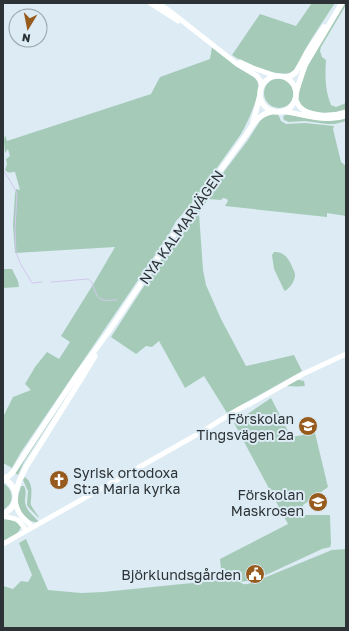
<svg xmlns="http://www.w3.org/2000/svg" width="349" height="631" font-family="'Golos Text',sans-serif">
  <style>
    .green { fill: #a5cbb8 }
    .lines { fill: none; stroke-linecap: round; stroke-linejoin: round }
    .stream { stroke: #d3c8ed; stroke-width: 1 }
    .secondary { stroke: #fff; stroke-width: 5 }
    .primary { stroke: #fff; stroke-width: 5.5 }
    .labels { text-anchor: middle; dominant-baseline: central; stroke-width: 4; stroke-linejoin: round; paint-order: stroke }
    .street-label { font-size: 14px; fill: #2c3235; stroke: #dcebf4 }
    .poi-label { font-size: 14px; fill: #2c3235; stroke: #dcebf4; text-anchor: end }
  </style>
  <rect width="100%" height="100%" fill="#dcebf4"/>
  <path class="green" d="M312,3h23c-10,15 -21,31 -30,47 -4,6 -6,16 -12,21 -11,9 -50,-8 -61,-16l28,-41 36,12z
    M344,3h2v2l-25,42 -1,4 2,6 4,3c-1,16 -1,30 5,45l5,2 10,-4v6c-11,5 -22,5 -33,2 -6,-1 -13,-4 -14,-11 -1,-4 1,-10 2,-15 8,-29 28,-56 43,-82z
    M212,47c8,7 17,13 25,19 6,4 16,8 20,15 6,9 -10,43 -16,53l-52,73 -13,14 -8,15 -147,216 -9,16 -9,-5v-46l10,-20 18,-7 -6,-6 10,-17 12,-15 12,7 11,-17 -9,-6 33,-53 21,-36 -100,6 -2,-28 2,-31 1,-5 4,1 -5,-18c-5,0 -7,2 -10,-2l2,-6 -1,-5 4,-3 -2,-7 -3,4 -1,-12 1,-6 2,6 144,-47 9,-17 50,-18z
    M264 93a15 15 0 1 1 30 0a15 15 0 1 1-30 0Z
    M277,114h1l3,7 5,3 19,-1 29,3 -1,3 8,33 5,4v50l-19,-3v4l-102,-11 3,-5 -1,-2 -4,-1 -2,2 -13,-1 -9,14 4,57 3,15 15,34 25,47 48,-11 8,16 -75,42 -23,-37 -19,12 -26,-47 -7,6 -6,-1 -10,8 -25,-17 46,-71 47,-68 44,-58 12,-19 4,-4 4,-2z
    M285,115h4c21,3 36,9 57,3v3l-11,3h-8l-22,-3 -16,1 -5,-2 -1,-3z
    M274,252c10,-1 16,8 19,17 1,1 2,5 2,6 0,6 -5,13 -10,16l-1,-1 -10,-21 -2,-14z
    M3,269h9l6,12 1,6 -16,1z
    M297,380h2l5,1 1,5c-7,1 -13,0 -19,0z
    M73,386l-49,76 -6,13 -3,-2z
    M271,398l20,39 24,-4 13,54 -25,18v10h27l1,29 -1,3 -8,2 -54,25 -16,6 -12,2c4,4 9,2 14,0l78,-32 14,-1v79h-343v-42l10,3 8,-8 7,1 4,-7 -13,-32 7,-4 22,51 33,3 22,-1 119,-12 -2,-21 68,-35 -54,-101z
    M25,477c7,5 7,13 6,22 0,2 -1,4 0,6 2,4 5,8 8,12h-1l-9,-9 -2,-3 1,-14 -5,-11z
    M3,483c11,7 12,20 0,27z
    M21,486h3c4,8 -1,13 2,20 2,6 9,11 13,16 -10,2 -21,-10 -21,-20 -1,-5 2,-11 3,-16z
    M3,519l13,2 5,6c-3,8 -11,11 -18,15z"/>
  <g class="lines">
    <path class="stream" d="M3,170l6,9 8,14 -2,36 1,23 4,11 12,20 10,-1
      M51,282l37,-3c8,4 5,19 15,21 4,1 9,0 14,0"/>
    <path class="secondary" d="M150,3l28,18
      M158,3l13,9 66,52 20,12 3,4 2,6
      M240,62l13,6 23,8
      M295,99c2,3 3,6 5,8 10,11 34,9 46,5
      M282,111c22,3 43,12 64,5
      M248,405l55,-31 43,-20
      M15,500c2,14 8,18 18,27
      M3,516c14,3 16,2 23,15
      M3,544l202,-114c14,-9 29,-19 44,-26"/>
    <path class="primary" d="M260 94a18 18 0 1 1 36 0a18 18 0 1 1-36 0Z
      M285,77l6,-1 5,-4 13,-23 15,-22
      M296,92l9,-27 37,-62
      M253,122l7,-26
      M3,478l6,-2 4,-4 64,-97 32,-44 65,-97 72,-99c8,-13 13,-21 28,-24
      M3,478c16,9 17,28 0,36
      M15,494l5,-15 6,-12 55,-88 14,-23"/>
  </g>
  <defs>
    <symbol id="school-disc" viewBox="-11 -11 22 22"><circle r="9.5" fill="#985b1e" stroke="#dcebf4"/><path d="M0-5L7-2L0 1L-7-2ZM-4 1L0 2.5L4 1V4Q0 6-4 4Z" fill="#fff"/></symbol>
    <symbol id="church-disc" viewBox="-11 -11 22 22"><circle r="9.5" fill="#985b1e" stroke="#dcebf4"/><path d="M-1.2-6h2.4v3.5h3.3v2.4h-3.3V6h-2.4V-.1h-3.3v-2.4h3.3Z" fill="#fff"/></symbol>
    <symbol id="civic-disc" viewBox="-11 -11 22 22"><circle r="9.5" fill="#985b1e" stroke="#dcebf4"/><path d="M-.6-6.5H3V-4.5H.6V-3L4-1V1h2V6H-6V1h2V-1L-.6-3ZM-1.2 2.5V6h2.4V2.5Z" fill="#fff"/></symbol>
  </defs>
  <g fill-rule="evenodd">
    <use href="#school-disc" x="297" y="415" width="22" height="22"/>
    <use href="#church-disc" x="48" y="469" width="22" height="22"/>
    <use href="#school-disc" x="307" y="491" width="22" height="22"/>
    <use href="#civic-disc" x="244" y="563" width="22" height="22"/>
  </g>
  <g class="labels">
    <g class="street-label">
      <text transform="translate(181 227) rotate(-55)">NYA KALMARVÄGEN</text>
    </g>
    <g class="poi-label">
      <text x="294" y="418">Förskolan<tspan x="294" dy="16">Tingsvägen 2a</tspan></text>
      <text x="73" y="472" text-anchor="start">Syrisk ortodoxa<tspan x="73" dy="16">St:a Maria kyrka</tspan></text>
      <text x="304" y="494">Förskolan<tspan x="304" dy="16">Maskrosen</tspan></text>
      <text x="241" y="574">Björklundsgården</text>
    </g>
  </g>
  <rect width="349" height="631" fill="none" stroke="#2c3235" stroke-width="8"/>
  <g transform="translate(28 28) rotate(190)"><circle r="19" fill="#dcebf4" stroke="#96a1a8"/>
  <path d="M0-3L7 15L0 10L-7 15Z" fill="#985b1e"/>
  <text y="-6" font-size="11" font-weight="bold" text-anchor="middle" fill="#2c3235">N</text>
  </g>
</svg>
